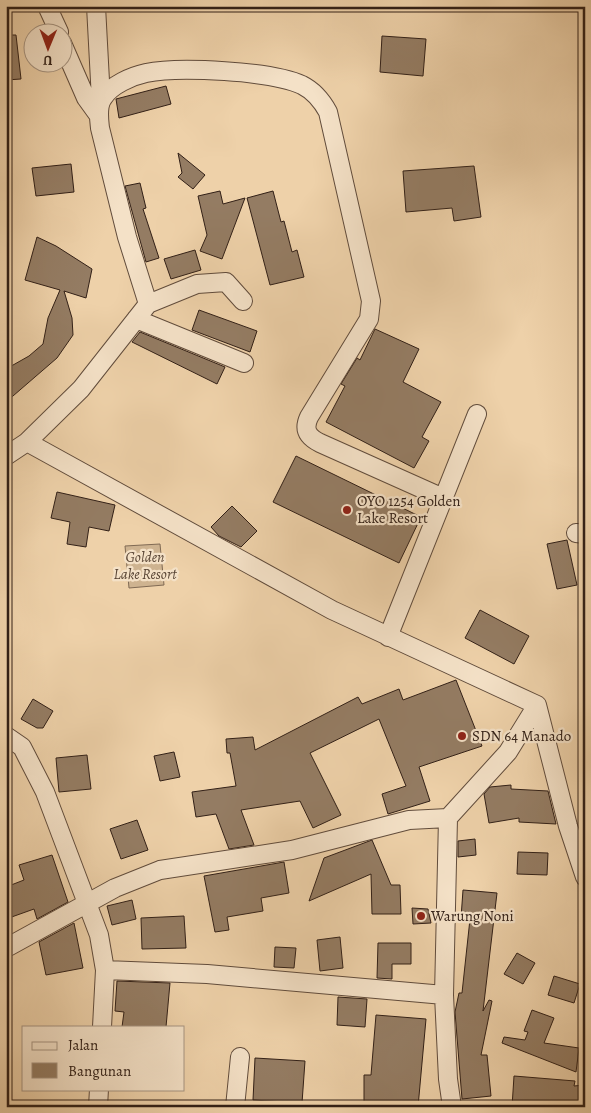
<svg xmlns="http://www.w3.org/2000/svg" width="591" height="1113" font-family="Alegreya,serif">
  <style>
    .green { fill: #ceb390; stroke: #806a54 }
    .building { fill: #947c63; stroke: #322017 }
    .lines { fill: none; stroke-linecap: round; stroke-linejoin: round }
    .minor-casing { stroke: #614c3c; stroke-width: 20 }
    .minor { stroke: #f4e1c7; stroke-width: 18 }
    .poi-dot { fill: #8f2418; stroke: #f4e1c7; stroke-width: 2 }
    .labels { text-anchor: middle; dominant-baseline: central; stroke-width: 4.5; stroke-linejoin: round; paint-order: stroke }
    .poi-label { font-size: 15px; fill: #322017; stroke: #f4e1c7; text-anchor: start }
    .park-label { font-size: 15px; font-style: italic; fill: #594535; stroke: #f4e1c7 }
  </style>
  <rect width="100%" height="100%" fill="#eed1a9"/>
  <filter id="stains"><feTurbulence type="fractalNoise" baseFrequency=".004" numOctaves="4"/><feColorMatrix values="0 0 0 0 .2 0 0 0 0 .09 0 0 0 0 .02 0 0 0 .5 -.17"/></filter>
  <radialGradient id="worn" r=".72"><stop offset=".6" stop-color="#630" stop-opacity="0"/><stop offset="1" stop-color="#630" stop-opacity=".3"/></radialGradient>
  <path class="green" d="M160,544l4,41 -35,3 -4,-42z"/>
  <path class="building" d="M6,35h10l5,44 -15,1z
    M382,36l44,3 -3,37 -43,-4z
    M166,86l5,18 -52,14 -3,-19z
    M178,153l27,22 -12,14 -15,-12 4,-4z
    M71,164l3,28 -38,4 -4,-28z
    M474,166l7,51 -27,4 -2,-13 -46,4 -3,-41z
    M140,183l6,25 -3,1 16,49 -13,4 -21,-76z
    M220,191l3,13 22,-6 -23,61 -22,-8 7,-16 -9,-39z
    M273,191l8,31 3,-1 8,31 5,-2 7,27 -34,8 -23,-87z
    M37,237l19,9 36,23 -6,29 -22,-7 8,27 1,17 -16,23 -51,44v-33l23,-13 14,-12 5,-26 12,-28 -35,-10z
    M195,250l6,20 -30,9 -7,-20z
    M199,310l58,21 -7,21 -58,-22z
    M375,329l44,20 -16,33 38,20 -19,35 7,4 -15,27 -88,-46 19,-36 -4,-2 16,-26 3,2z
    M140,332l85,35 -8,17 -85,-42z
    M296,456l125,61 -22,46 -126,-61z
    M57,492l58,13 -6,26 -20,-4 -3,20 -19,-3 3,-22 -19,-4z
    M232,506l25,25 -16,16 -22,-11 -8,-9z
    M567,540l10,45 -20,4 -10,-45z
    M480,610l49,26 -15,28 -49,-26z
    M456,680l26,66 -63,21 11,34 -42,13 -6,-20 24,-8 -27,-67 -69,34 31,62 -28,13 -13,-27 -59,9 13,35 -25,4 -13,-35 -20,3 -4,-25 44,-6 -6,-33h-3l-1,-14 27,-2 2,13 103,-53 4,7 37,-15 4,11z
    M33,699l20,12 -10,17h-6l-16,-9z
    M174,752l6,25 -20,4 -6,-25z
    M87,755l4,34 -32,3 -3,-34z
    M511,785v4l37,2 8,33 -37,-2v-4l-30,5 -5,-29 6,-7z
    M137,820l11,30 -27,9 -11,-30z
    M475,839l1,16 -18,2v-16z
    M372,840l19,45h9l1,29h-29l-1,-40 -62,27 15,-43z
    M518,852l30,1 -1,22 -30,-1z
    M52,855l16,47 -31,17 -3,-10 -28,10v-32l18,-7 -5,-15z
    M284,862l5,31 -28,5 2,13 -36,6 2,13 -14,2 -11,-56z
    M463,890l34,3 -14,118 6,-11 3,1 -11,54h6l4,41 -29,3 -7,-87 4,-19h3l8,-74 -9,-1z
    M132,900l4,19 -24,6 -5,-19z
    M412,908l16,1 3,14 -18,1z
    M184,916l2,32 -44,1 -1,-31z
    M74,923l9,45 -37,7 -7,-33z
    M340,937l3,31 -23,3 -3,-31z
    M378,943h33v21h-19v15l-15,-1z
    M275,947l21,1 -2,20 -20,-1z
    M517,953l18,10 -12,21 -19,-10z
    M554,976l26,8 -6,19 -26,-8z
    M117,981l53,2 -4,44h-44l2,-15 -9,-1z
    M338,997l29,2 -2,28 -28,-2z
    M532,1010l22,8 -10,25 35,5 -3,24 -74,-29 2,-6 21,3 3,-8 -4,-1z
    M376,1015l50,4 -8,88h-54v-32h7z
    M255,1058l50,3 -3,42 -49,-3z
    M514,1076l61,5 -1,5 11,-1v22h-73z"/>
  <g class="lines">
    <defs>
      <path id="minor" d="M47,6l12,26
        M96,6l5,94
        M62,43l24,55 13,18
        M243,301l-17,-19 -29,2 -49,20 -67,85 -54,53 305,168 205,95 31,121 17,51
        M148,304l-21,-67 -27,-109c-1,-10 -3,-22 3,-30 8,-13 29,-22 43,-25 32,-7 126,-2 156,12 12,6 20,16 26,27l43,189 -2,18 -60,98c-6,13 -1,20 11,26l123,55
        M136,319l108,44
        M6,456l21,-14
        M576,533l9,1
        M388,637l89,-223
        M6,736l16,11 23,45 54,143 6,35 -3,57
        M6,948l109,-60 45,-18 132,-20 117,-30 39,-2
        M105,970l102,4 237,21
        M98,1107l1,-18
        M235,1107l5,-50
        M452,1107l-4,-28 -4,-84 4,-177 60,-66 29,-47"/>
    </defs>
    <use href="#minor" class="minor-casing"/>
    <use href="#minor" class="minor"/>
  </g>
  <g class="poi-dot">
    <circle cx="347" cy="510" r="5"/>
    <circle cx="462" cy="736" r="5"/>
    <circle cx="421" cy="916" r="5"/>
  </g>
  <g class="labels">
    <g class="poi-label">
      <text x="357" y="501">OYO 1254 Golden<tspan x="357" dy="17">Lake Resort</tspan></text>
      <text x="472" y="736">SDN 64 Manado</text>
      <text x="431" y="916">Warung Noni</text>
    </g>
    <g class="park-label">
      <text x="145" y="557">Golden<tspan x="145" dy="17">Lake Resort</tspan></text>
    </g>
  </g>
  <rect width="591" height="1113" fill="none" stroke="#eed1a9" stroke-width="25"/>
  <rect x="8" y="8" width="576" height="1098" fill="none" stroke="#322017" stroke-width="2.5"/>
  <rect x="12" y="12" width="566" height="1088" fill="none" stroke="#322017"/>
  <rect x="22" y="1026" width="162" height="65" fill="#f4e1c7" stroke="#a69481"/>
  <rect x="32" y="1042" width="25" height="8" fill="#f4e1c7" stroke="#a69481"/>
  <text x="68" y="1050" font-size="15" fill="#322017">Jalan</text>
  <rect x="32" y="1063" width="25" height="15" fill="#947c63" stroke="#a69481"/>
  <text x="68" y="1076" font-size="15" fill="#322017">Bangunan</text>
  <g transform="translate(48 48) rotate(181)"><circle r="24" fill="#f4e1c7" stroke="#a69481"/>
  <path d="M0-4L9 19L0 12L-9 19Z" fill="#8f2418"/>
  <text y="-8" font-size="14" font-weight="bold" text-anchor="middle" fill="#322017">U</text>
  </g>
  <rect width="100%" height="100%" filter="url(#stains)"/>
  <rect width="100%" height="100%" fill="url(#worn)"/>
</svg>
